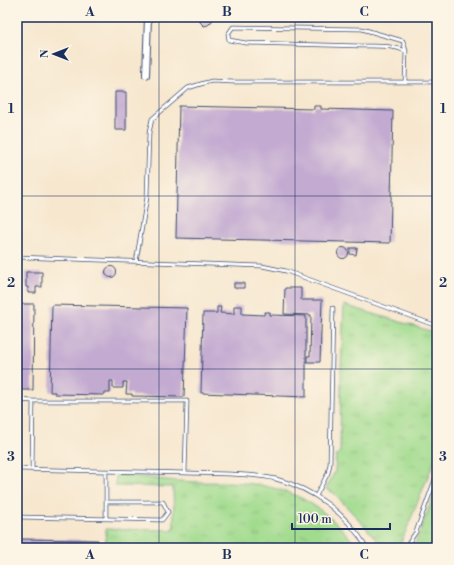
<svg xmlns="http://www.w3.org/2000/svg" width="454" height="565" font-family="'Libre Bodoni',serif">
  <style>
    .grass { fill: url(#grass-tufts); stroke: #5e8576 }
    .building { fill: #c3aad1 }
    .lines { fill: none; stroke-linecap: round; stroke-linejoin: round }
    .service-casing { stroke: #3c4b6f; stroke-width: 4.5 }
    .minor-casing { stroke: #3c4b6f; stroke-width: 8 }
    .service { stroke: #fff; stroke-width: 3 }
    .minor { stroke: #fff; stroke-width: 6 }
    .grid { fill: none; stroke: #1b2f5e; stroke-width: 1; stroke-opacity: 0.55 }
    .neatline { fill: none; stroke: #1b2f5e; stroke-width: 1.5 }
    .grid-label { font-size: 13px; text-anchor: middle; font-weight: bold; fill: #1b2f5e }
  </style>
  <defs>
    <pattern id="grass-tufts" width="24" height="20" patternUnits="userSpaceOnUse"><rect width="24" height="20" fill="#a1db8e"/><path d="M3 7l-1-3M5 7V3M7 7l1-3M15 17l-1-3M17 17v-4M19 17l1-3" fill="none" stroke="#8abc7d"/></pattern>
  </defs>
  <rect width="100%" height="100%" fill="#fcf5e5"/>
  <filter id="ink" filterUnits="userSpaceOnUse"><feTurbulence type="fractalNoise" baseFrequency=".025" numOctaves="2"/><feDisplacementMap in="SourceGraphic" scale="8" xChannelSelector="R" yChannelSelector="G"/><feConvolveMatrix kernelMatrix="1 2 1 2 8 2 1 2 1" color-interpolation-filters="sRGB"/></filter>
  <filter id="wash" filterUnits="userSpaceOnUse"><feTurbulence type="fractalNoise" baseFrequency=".012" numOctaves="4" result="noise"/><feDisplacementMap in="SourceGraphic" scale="16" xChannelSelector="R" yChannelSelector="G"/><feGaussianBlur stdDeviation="0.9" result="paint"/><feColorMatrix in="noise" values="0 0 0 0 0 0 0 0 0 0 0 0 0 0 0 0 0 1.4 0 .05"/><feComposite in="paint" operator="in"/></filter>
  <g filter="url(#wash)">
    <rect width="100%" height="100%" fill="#f7e7cf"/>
    <path class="grass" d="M344,305l93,28v121l-38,94h-15l-25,-28 -25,-27 -8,-4 9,-18 1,-16 4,-3 1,-84z
      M116,474c26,3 53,7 79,8 16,1 33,-1 49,1 33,3 62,13 86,35 11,9 20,18 26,30h-250v-19l68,1 -1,-43 -58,-1z
      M437,486v62h-24l7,-16z"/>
    <g id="blocks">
      <path class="building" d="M200,17h12v4l-4,4 -4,1 -4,-4z
        M115,92h11v38h-11z
        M179,106l135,3v-3h7v3l72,2 -3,132 -214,-5z
        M337.5 253a5.5 5.5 0 1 1 11 0a5.5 5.5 0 1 1-11 0Z
        M350,248h7l-1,7 -6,-1z
        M105.5 272a5.5 5.5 0 1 1 11 0a5.5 5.5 0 1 1-11 0Z
        M26,272h16v15h-6v6h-8v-6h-2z
        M234,283h10v5h-10z
        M285,288h16v12h21l-2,62h-13v-6h3l1,-41 -27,-1z
        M17,304h17l-1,86h-16z
        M52,305l135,3 -3,89 -52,-1v-2h-6l1,-12h-4v6h-10v-7h-3v12h-6v2l-49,-1v-2h-5z
        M234,306h8v8l22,1 1,-3h5v3l36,1v81l-105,-4 2,-80h14v-6h4l-1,6 14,1z
        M20,539l78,1v8h-78z"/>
    </g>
  </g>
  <g filter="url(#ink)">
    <use href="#blocks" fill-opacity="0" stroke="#3c4b6f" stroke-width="1"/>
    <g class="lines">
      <defs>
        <path id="service" d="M405,82l1,-31c-14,-6 -28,-5 -44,-5l-116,-3 -17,-3 -1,-6 5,-7 129,2 41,12 3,10
          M17,257l245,9 24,5 151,55
          M136,262l11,-65 2,-64 3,-14 36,-31 16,-5 8,-2 21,1h204
          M17,400l16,1h154l-2,72
          M17,469l213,5c15,1 31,1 46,5 38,10 71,35 91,69
          M32,470l1,-69
          M316,496l12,-23 2,-9 3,-156
          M17,517l145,3 6,-8 -5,-10h-57
          M106,519v-48
          M405,548l11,-16 21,-58"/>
        <path id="minor" d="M146,75l2,-58"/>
      </defs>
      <use href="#service" class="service-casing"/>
      <use href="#minor" class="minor-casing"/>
      <use href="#service" class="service"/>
      <use href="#minor" class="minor"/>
    </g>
  </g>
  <path class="grid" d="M159,17v531M295,17v531M17,196h420M17,369h420"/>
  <rect width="454" height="565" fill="none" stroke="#fcf5e5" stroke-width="44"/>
  <g transform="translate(54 54) rotate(270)" stroke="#fcf5e5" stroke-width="3" paint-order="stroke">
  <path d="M0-3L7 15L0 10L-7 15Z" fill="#1b2f5e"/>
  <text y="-6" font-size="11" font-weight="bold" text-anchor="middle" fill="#1b2f5e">N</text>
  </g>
  <path d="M292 523v6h98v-6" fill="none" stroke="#1b2f5e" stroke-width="2"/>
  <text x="298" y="523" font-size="12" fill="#1b2f5e" stroke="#fcf5e5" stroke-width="3" paint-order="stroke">100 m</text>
  <rect x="22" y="22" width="410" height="521" class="neatline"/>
  <g class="grid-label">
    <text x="90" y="16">A</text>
    <text x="227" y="16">B</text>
    <text x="364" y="16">C</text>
    <text x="11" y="113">1</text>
    <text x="443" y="113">1</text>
    <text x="11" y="287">2</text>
    <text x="443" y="287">2</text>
    <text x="11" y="461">3</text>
    <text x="443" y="461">3</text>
    <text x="90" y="559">A</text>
    <text x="227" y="559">B</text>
    <text x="364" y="559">C</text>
  </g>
</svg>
